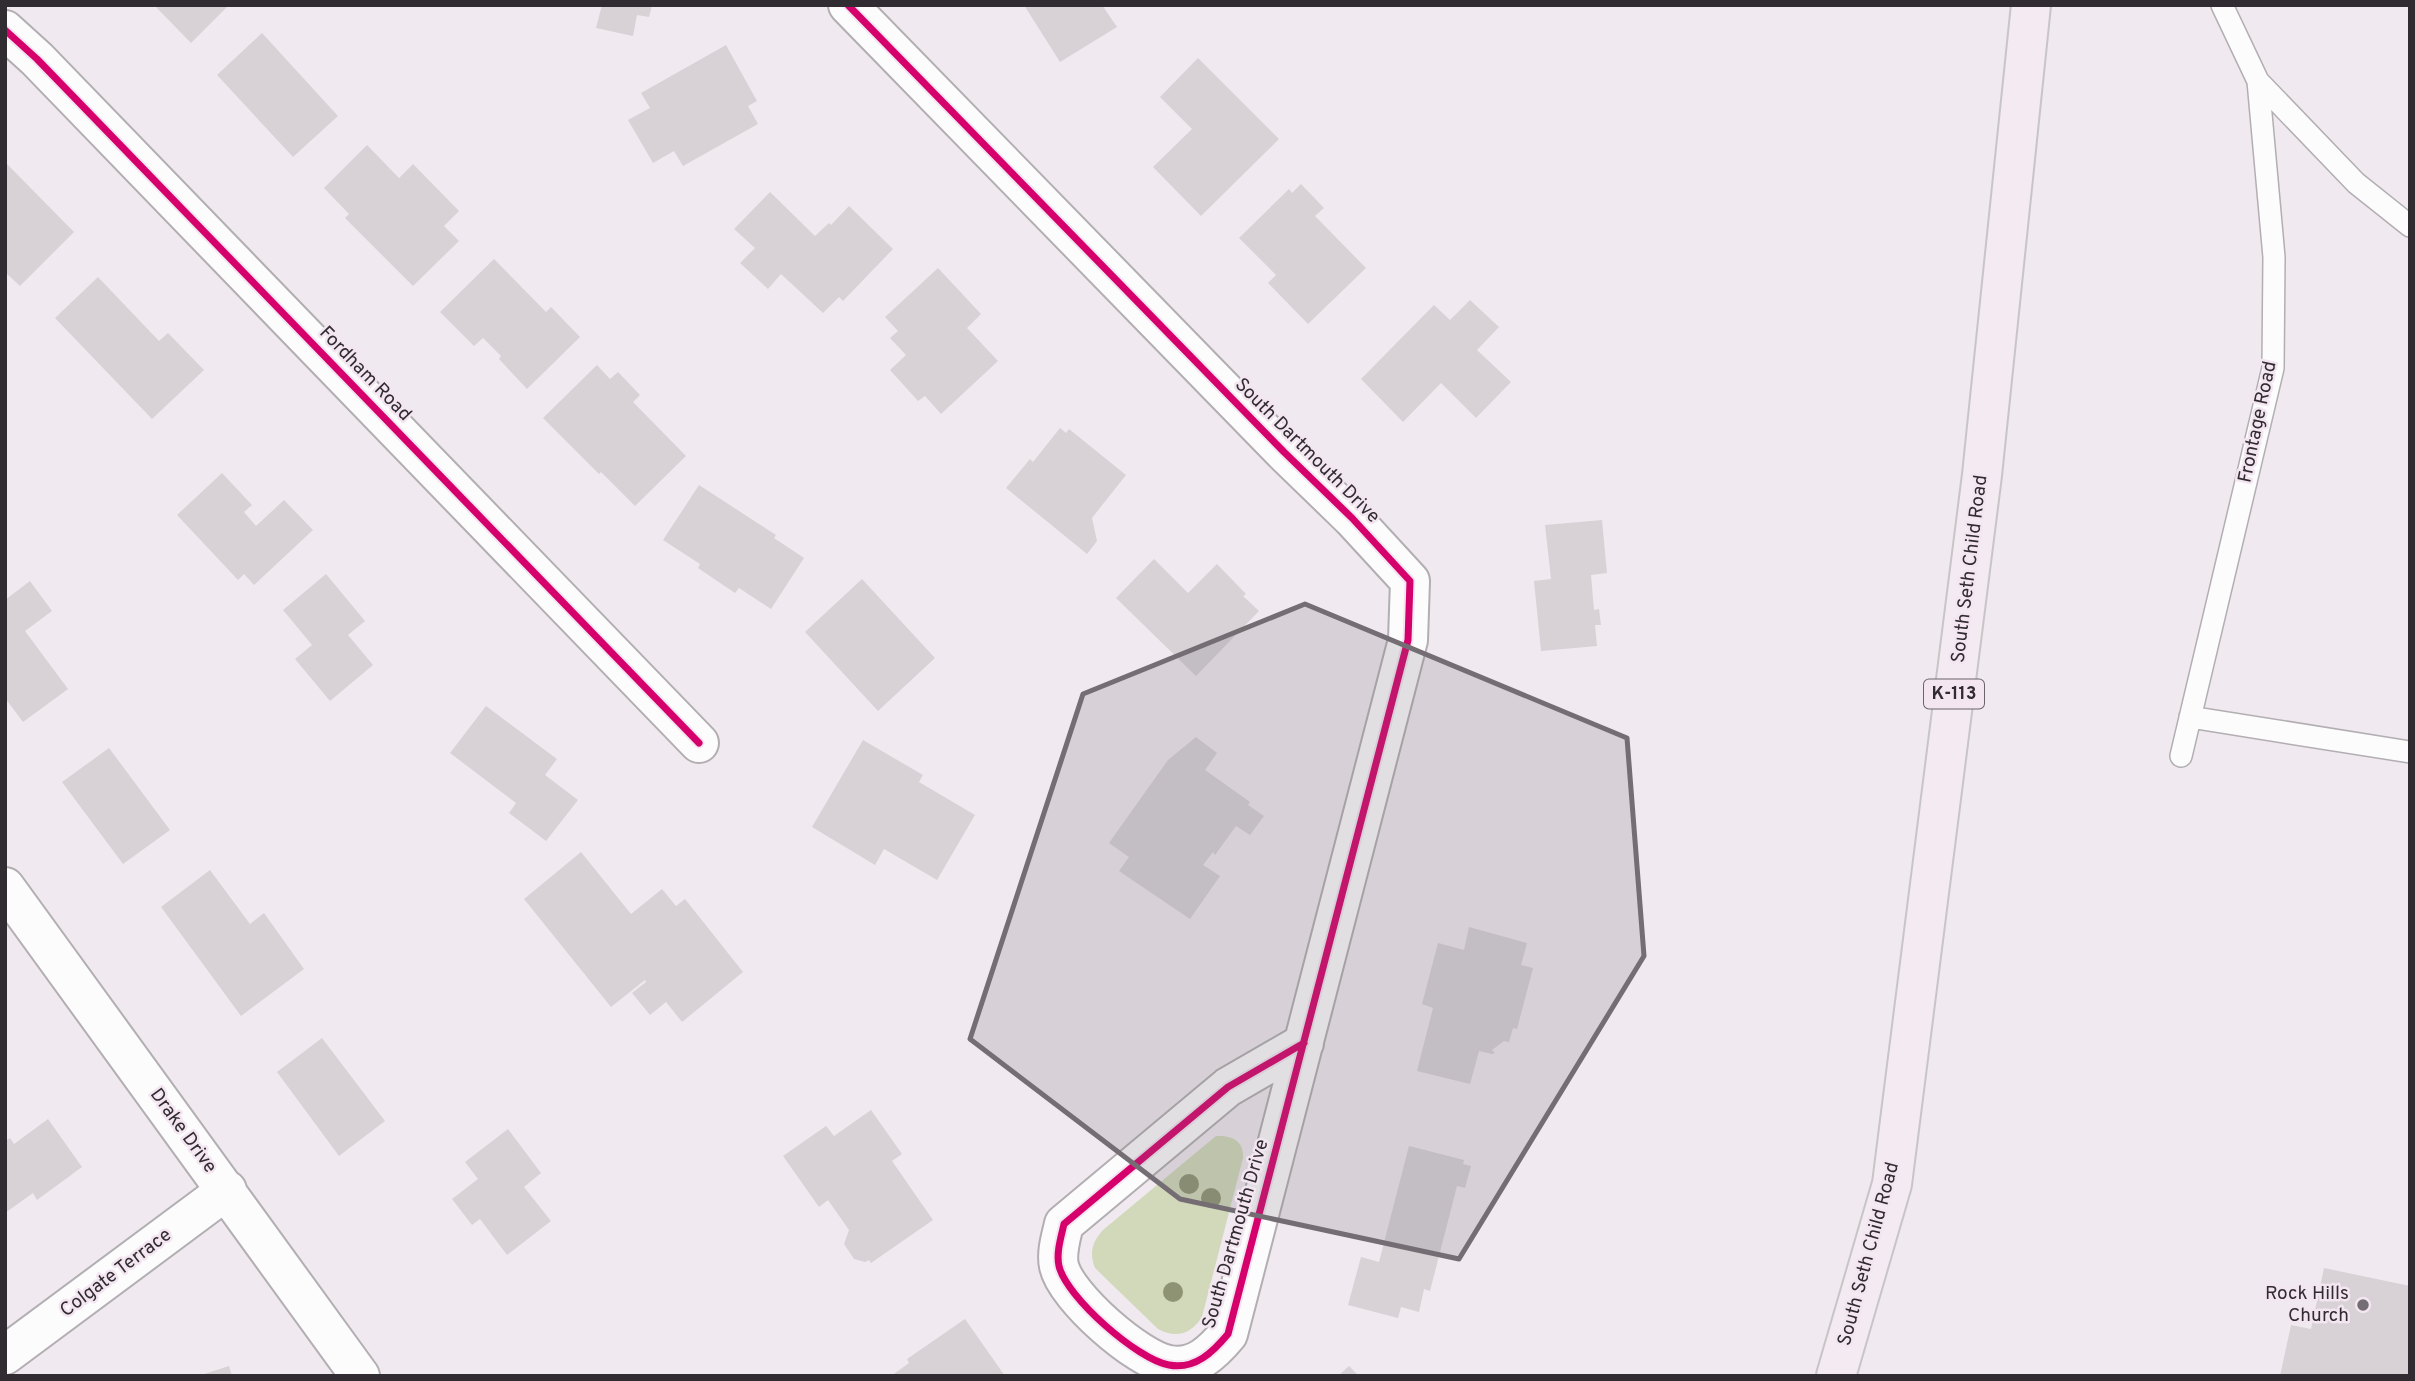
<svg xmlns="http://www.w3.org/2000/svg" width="2415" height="1381" font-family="Overpass,sans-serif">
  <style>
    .green { fill: #d1d9ba }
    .building { fill: #d8d2d7 }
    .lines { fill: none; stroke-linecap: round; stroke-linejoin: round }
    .lane-casing { stroke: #b2aeb2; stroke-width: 24 }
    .street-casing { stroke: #b2aeb2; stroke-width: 42 }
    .primary-casing { stroke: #c8c5c8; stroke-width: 42 }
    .lane { stroke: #fdfcfd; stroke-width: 21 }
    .street { stroke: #fdfcfd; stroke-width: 38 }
    .primary { stroke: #f3eaf2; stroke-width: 38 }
    .cycleway-casing { stroke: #f3e6f1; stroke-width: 11 }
    .cycleway { stroke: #d6006c; stroke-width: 7 }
    .tree { fill: #8e9473 }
    .marked { fill: #746e74; fill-opacity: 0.2; stroke: #746e74; stroke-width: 5; stroke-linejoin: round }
    .poi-dot { fill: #746e74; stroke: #f3e6f1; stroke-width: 2.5 }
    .labels { text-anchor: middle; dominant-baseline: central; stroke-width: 5; stroke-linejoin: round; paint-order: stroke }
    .shield { fill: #f3e6f1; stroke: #6b646b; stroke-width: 2 }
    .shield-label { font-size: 18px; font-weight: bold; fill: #312c31 }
    .street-label { font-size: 19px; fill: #312c31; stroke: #f3e6f1 }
    .poi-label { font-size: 19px; fill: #312c31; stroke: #f3e6f1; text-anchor: end }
  </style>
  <rect width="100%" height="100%" fill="#f0e9ef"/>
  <path class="green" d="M1216,1136c16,-1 28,5 27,22l-41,159c-11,17 -26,22 -44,12l-63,-61c-6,-15 -3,-26 8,-38z"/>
  <path class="building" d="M154,5h75l-38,38z
    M602,5h50l-3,12 -12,-2 -4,21 -37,-8z
    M1024,5h78l15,22 -57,35z
    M262,33l76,83 -45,41 -76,-82z
    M726,45l31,56 -9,5 10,18 -75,42 -9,-15 -21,12 -25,-43 22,-12 -9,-15z
    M1198,58l81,81 -78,77 -48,-49 39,-38 -32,-32z
    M367,145l32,33 14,-14 46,47 -15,15 15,15 -46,45 -68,-68 4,-4 -25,-26z
    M5,162l69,70 -54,54 -15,-14z
    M1301,184l23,24 -9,8 51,52 -58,56 -40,-41 8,-8 -37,-37 50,-49 3,4z
    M770,192l45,44 14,-13 2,2 18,-19 44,43 -50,52 -4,-4 -16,16 -42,-39 -13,15 -28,-26 15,-15 -21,-19z
    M494,259l52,53 5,-5 29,30 -53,52 -28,-30 2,-3 -18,-18 -9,8 -34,-34z
    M938,268l43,46 -14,14 31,33 -57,53 -16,-18 -7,5 -28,-31 16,-15 -16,-17 8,-7 -13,-14z
    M98,277l61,64 9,-8 36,37 -52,49 -97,-101z
    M1470,300l29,27 -22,23 34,32 -35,36 -35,-35 -38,39 -42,-43 73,-74 16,15z
    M597,365l13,14 8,-7 22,23 -7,7 53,54 -51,50 -34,-34 -2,2 -56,-56z
    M1060,428l6,5 3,-4 57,46 -34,43 5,23 -10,13 -81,-66 24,-29 3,3z
    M222,473l30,32 -8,7 12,14 28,-26 29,30 -59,55 -10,-11 -6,6 -61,-65z
    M699,485l77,50 -2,3 30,20 -33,51 -32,-21 -4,5 -37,-25 2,-4 -37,-24z
    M1602,520l5,53 -16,2 3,35 5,-1 2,16h-6l2,21 -56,5 -7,-70 17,-2 -6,-54z
    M1154,559l34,34 29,-29 29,30 -3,2 16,15 -63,65 -80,-78z
    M326,574l39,47 -17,14 25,30 -43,36 -35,-42 17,-14 -29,-35z
    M862,579l73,79 -57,53 -73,-79z
    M30,581l22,30 -27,20 43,58 -45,33 -18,-24v-98z
    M486,706l71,53 -12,16 33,25 -32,41 -37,-28 7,-10 -66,-50z
    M1196,737l21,16 -12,17 45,32 -2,3 16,11 -14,19 -14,-9 -21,29 -2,-3 -10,13 17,11 -30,43 -71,-48 10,-14 -20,-14 59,-83z
    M863,740l60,35 -4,7 56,33 -38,65 -53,-31 -9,16 -63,-38z
    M109,748l61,82 -47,34 -61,-82z
    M581,852l50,62 31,-25 14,17 9,-7 58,73 -61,50 -16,-20 -16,13 -18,-22 14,-11 -1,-2 -34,27 -87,-108z
    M210,870l40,54 14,-11 40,56 -63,47 -80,-109z
    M1469,927l58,16 -6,22 12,3 -16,61 -4,-1 -4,14 -5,-1 -12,9 3,3 -3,1 -13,-3 -9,33 -53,-13 16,-63 -11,-4 16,-61 26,7z
    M322,1038l63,83 -46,35 -62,-84z
    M871,1110l31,44 -10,7 41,59 -62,43 -2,-3 -4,2 -11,-3 -10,-15 5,-14 -21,-30 -9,7 -36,-51 43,-30 8,10z
    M48,1119l34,48 -45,33 -4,-7 -28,20v-72l5,-3 4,6z
    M508,1129l33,44 -17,14 27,34 -44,34 -27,-36 -8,6 -20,-26 26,-20 -13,-17z
    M1409,1146l55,14 -1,4 8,2 -6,22 -8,-2 -27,105 -6,-2 -5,23 -18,-5 -3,11 -50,-13 13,-48 18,5z
    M2324,1268l86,18v90h-130l11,-51 20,4z
    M965,1319l40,57h-114l18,-13 -2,-4z
    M229,1366l3,10h-31v-1z
    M1349,1366l10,10h-21z"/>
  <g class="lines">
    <defs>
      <path id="lane" d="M2258,81l98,102 54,43
        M2190,717l220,35
        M2181,756l92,-388 1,-111 -16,-176 -36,-76"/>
      <path id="street" d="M848,5l436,447 68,66 58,63 -2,59 -180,694c-15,18 -33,36 -59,31 -31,-5 -103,-68 -110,-99 -3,-13 2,-29 5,-42l164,-137 76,-44
        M5,30l32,29 662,684
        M5,887l355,489
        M5,1355l222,-165"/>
      <path id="primary" d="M1836,1376l56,-192 90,-709 49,-470"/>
    </defs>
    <use href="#lane" class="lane-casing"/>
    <use href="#street" class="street-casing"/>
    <use href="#primary" class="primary-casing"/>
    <use href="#lane" class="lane"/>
    <use href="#street" class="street"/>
    <use href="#primary" class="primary"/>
    <defs>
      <path id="cycleway" d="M848,5l436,447 68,66 58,63 -2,59 -180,694c-15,18 -33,36 -59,31 -31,-5 -103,-68 -110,-99 -3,-13 2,-29 5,-42l164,-137 76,-44
        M5,30l32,29 662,684"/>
    </defs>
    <use href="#cycleway" class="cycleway-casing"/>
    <use href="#cycleway" class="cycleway"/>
  </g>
  <g class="tree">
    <circle cx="1189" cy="1184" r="10"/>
    <circle cx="1211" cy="1198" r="10"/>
    <circle cx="1173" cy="1292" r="10"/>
  </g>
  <path class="marked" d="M1305,604l322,134 17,218 -185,303 -279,-60 -210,-160 113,-345z"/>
  <circle class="poi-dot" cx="2363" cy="1305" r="7"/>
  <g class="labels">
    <rect class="shield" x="1924" y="679.5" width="60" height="29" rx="5"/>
    <g class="shield-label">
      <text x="1954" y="694">K-113</text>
    </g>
    <g class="street-label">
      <text transform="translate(365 374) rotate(46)">Fordham Road</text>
      <text transform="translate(2258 422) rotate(-78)">Frontage Road</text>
      <text transform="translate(1307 451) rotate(45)">South Dartmouth Drive</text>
      <text transform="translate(1970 569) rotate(-83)">South Seth Child Road</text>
      <text transform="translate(183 1131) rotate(54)">Drake Drive</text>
      <text transform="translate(1236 1234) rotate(-74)">South Dartmouth Drive</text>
      <text transform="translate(1869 1254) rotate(-75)">South Seth Child Road</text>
      <text transform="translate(116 1273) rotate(-37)">Colgate Terrace</text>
    </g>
    <g class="poi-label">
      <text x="2349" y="1294">Rock Hills<tspan x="2349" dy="22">Church</tspan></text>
    </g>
  </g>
  <rect width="2415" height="1381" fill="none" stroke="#312c31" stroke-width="14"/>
</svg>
